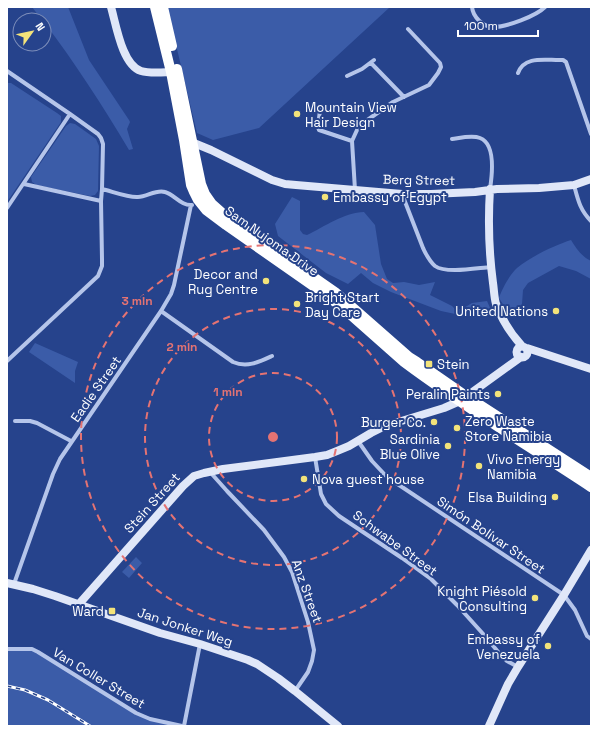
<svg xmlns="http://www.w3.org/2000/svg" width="598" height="733" font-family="'Space Grotesk',sans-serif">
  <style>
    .green { fill: #3b5ca8 }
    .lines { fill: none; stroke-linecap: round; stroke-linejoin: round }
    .street { stroke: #b5c5ea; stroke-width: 4 }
    .secondary { stroke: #e0e7f8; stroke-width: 8 }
    .highway { stroke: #fff; stroke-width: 10 }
    .rail-casing { stroke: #fff; stroke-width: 3 }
    .rail { stroke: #26438c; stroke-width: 1.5; stroke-dasharray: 4.5; stroke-linecap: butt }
    .ring { fill: none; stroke: #e47373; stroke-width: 2; stroke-dasharray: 7 5 }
    .poi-dot { fill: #f3e37a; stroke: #26438c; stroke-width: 1.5 }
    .labels { text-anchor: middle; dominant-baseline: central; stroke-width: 4; stroke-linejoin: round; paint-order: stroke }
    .poi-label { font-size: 13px; fill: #fff; stroke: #26438c; text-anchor: end }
    .street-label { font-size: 13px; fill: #fff; stroke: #26438c }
    .centre { fill: #e47373; stroke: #26438c; stroke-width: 2 }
    .ring-label { font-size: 12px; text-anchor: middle; font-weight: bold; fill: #e47373; stroke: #26438c; stroke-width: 4; stroke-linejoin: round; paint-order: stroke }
  </style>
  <rect width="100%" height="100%" fill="#26438c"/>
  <path class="green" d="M32,7h36l21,53 40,60 1,2 -3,7 6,20 -4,1c-26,-44 -54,-87 -85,-128v-2h-2z
    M167,7h223l-131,121 -46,12 -16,-7z
    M7,83h4l46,30 4,3v6l-54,80z
    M70,123l5,1 21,15 3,7 -1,45 -3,4 -5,1 -54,-11 -4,-3 -1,-5 35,-51z
    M292,197l8,4v29l3,4 4,1c17,-8 38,-23 57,-23l11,13 6,39 6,15 6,4 11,-1 15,3 16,-3 -5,13 22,11 3,3h7l10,-6 15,-2 4,9 -17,8 -33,-7 -50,-19 -18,-9 -12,-10 -13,11 -22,-11 -48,-37 -3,-12z
    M571,240c5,8 11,17 20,21v18l-15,-8 -17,-5 -31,17 -5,7 -1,14 -3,3 -9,4 -4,-2 -7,-11c3,-9 11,-24 18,-30 13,-11 38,-23 54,-28z
    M35,343l43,19 -3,9v12l-46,-31z
    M136,557l6,6 -13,15 -7,-6z
    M7,649h25l104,64 46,13h-175z"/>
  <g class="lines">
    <path class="street" d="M472,7c1,10 11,20 21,20 14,0 43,-11 52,-20
      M371,63l33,34
      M7,71l63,43 28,20 3,4 2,6 -1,45
      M518,73c6,-17 26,-13 41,-13h4l3,2 25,72
      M347,76l15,-7 12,-9
      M320,110l-2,17 1,3 33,11
      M452,139c8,-1 20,-4 28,-1 16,6 12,38 10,51
      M24,184l77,17 1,-12c9,2 27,9 36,8 9,0 18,-8 27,-5 10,3 16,14 27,13
      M574,185c4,15 6,25 17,36
      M355,190l-3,-49 5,-11 9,-9 17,-12 10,-7 36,-17 9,-12 3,-6 -1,-4 -32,-34
      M402,194l21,54c3,6 6,13 12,18 11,8 42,2 56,1
      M7,208l63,-94
      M161,311l72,51c14,6 26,0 39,-6
      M7,361l91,-85 4,-10v-7l-1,-58
      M15,421h15l7,2 34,18
      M358,441l14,20 15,16 177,118 11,15 12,26 4,3
      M315,457l6,37 5,10 13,12 63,42 29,21 26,26 28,31 14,17 8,8 11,6
      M210,472l17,19 37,39 20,27 8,15 16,50 6,28 -2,11 -4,11 -13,19
      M14,584l39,-110 7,-15 101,-148 10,-17 3,-9 17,-80
      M7,649h25l6,3 98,61 14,6 32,7
      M184,726l16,-82"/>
    <path class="secondary" d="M111,7c5,17 11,58 30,64 9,3 24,1 34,1
      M189,141l22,9 61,30 13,4 11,1 106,9h29l44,-2 22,-3 42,-1 35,-3 17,-6
      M490,189c-2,31 -1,64 3,94 1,6 1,14 3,21 6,16 15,30 26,42
      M516.5 352a5.5 5.5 0 1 1 11 0a5.5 5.5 0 1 1-11 0Z
      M527,348l64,21
      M7,583l26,6 22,7 105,37 40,11 48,16 9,4 21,14 17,13 43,35
      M79,604l104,-118 11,-10 10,-3 19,-4 92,-12 12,-2 10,-4 12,-5 22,-13 14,-7 59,-18 16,-7 61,-44
      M489,726l19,-42 10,-17 46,-72 27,-45"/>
    <path class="highway" d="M155,7l16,65 13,68 7,45 3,7 4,8 8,10 20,15 100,70 17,13 61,54c60,45 125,84 187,125
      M163,7l9,39
      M177,69l24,115 4,10 7,10 9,8 19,14 95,66 74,65 8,5 49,34 125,81"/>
    <defs>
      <path id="rail" d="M7,686l18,4 23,10 42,26"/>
    </defs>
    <use href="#rail" class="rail-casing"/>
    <use href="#rail" class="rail"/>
  </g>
  <g class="ring">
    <circle cx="273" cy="437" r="64"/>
    <circle cx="273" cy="437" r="128"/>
    <circle cx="273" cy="437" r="192"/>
  </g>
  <g class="poi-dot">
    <circle cx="297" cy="114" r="4"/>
    <circle cx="325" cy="197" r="4"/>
    <circle cx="266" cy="281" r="4"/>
    <circle cx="297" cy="304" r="4"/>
    <circle cx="556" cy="311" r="4"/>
    <rect x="425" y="360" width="8" height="8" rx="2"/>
    <circle cx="498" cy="394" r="4"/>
    <circle cx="434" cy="422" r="4"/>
    <circle cx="457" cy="428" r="4"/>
    <circle cx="448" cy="446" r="4"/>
    <circle cx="479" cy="466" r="4"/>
    <circle cx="304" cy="479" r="4"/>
    <circle cx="555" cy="497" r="4"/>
    <circle cx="535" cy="598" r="4"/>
    <rect x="108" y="607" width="8" height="8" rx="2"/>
    <circle cx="548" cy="646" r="4"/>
  </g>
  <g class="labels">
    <g class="poi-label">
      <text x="305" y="107" text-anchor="start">Mountain View<tspan x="305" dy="15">Hair Design</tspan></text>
      <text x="333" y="197" text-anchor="start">Embassy of Egypt</text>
      <text x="258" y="274">Decor and<tspan x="258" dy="15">Rug Centre</tspan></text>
      <text x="305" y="297" text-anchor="start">Bright Start<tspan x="305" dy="15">Day Care</tspan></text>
      <text x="548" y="311">United Nations</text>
      <text x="437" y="364" text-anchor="start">Stein</text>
      <text x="490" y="394">Peralin Paints</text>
      <text x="465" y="421" text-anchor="start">Zero Waste<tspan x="465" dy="15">Store Namibia</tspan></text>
      <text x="426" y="422">Burger Co.</text>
      <text x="440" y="439">Sardinia<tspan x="440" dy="15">Blue Olive</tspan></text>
      <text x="487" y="459" text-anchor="start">Vivo Energy<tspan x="487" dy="15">Namibia</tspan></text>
      <text x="312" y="479" text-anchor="start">Nova guest house</text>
      <text x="547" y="497">Elsa Building</text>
      <text x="527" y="591">Knight Piésold<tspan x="527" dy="15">Consulting</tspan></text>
      <text x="104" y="611">Ward</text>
      <text x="540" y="639">Embassy of<tspan x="540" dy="15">Venezuela</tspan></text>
    </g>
    <g class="street-label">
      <text transform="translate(419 180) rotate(1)">Berg Street</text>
      <text transform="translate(272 241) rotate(35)">Sam Nujoma Drive</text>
      <text transform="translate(96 389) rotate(-55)">Eadie Street</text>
      <text transform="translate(152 503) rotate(-48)">Stein Street</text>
      <text transform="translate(491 535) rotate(34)">Simón Bolívar Street</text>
      <text transform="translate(395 543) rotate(36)">Schwabe Street</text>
      <text transform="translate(307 591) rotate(70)">Anz Street</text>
      <text transform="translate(185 627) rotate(18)">Jan Jonker Weg</text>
      <text transform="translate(99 678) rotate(31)">Van Coller Street</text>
    </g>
  </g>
  <circle cx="273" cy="437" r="6" class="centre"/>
  <g class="ring-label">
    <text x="137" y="305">3 min</text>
    <text x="182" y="351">2 min</text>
    <text x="228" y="396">1 min</text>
  </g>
  <rect width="598" height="733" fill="none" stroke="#ffffff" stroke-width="16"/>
  <g transform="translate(32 32) rotate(57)"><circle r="19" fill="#26438c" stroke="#7d8eba"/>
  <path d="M0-3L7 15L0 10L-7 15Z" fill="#f3e37a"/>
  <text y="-6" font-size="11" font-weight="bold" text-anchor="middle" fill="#ffffff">N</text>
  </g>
  <path d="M458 30v6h80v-6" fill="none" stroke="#ffffff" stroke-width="2"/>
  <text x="464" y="30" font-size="12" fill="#ffffff" stroke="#26438c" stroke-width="3" paint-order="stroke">100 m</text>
</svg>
